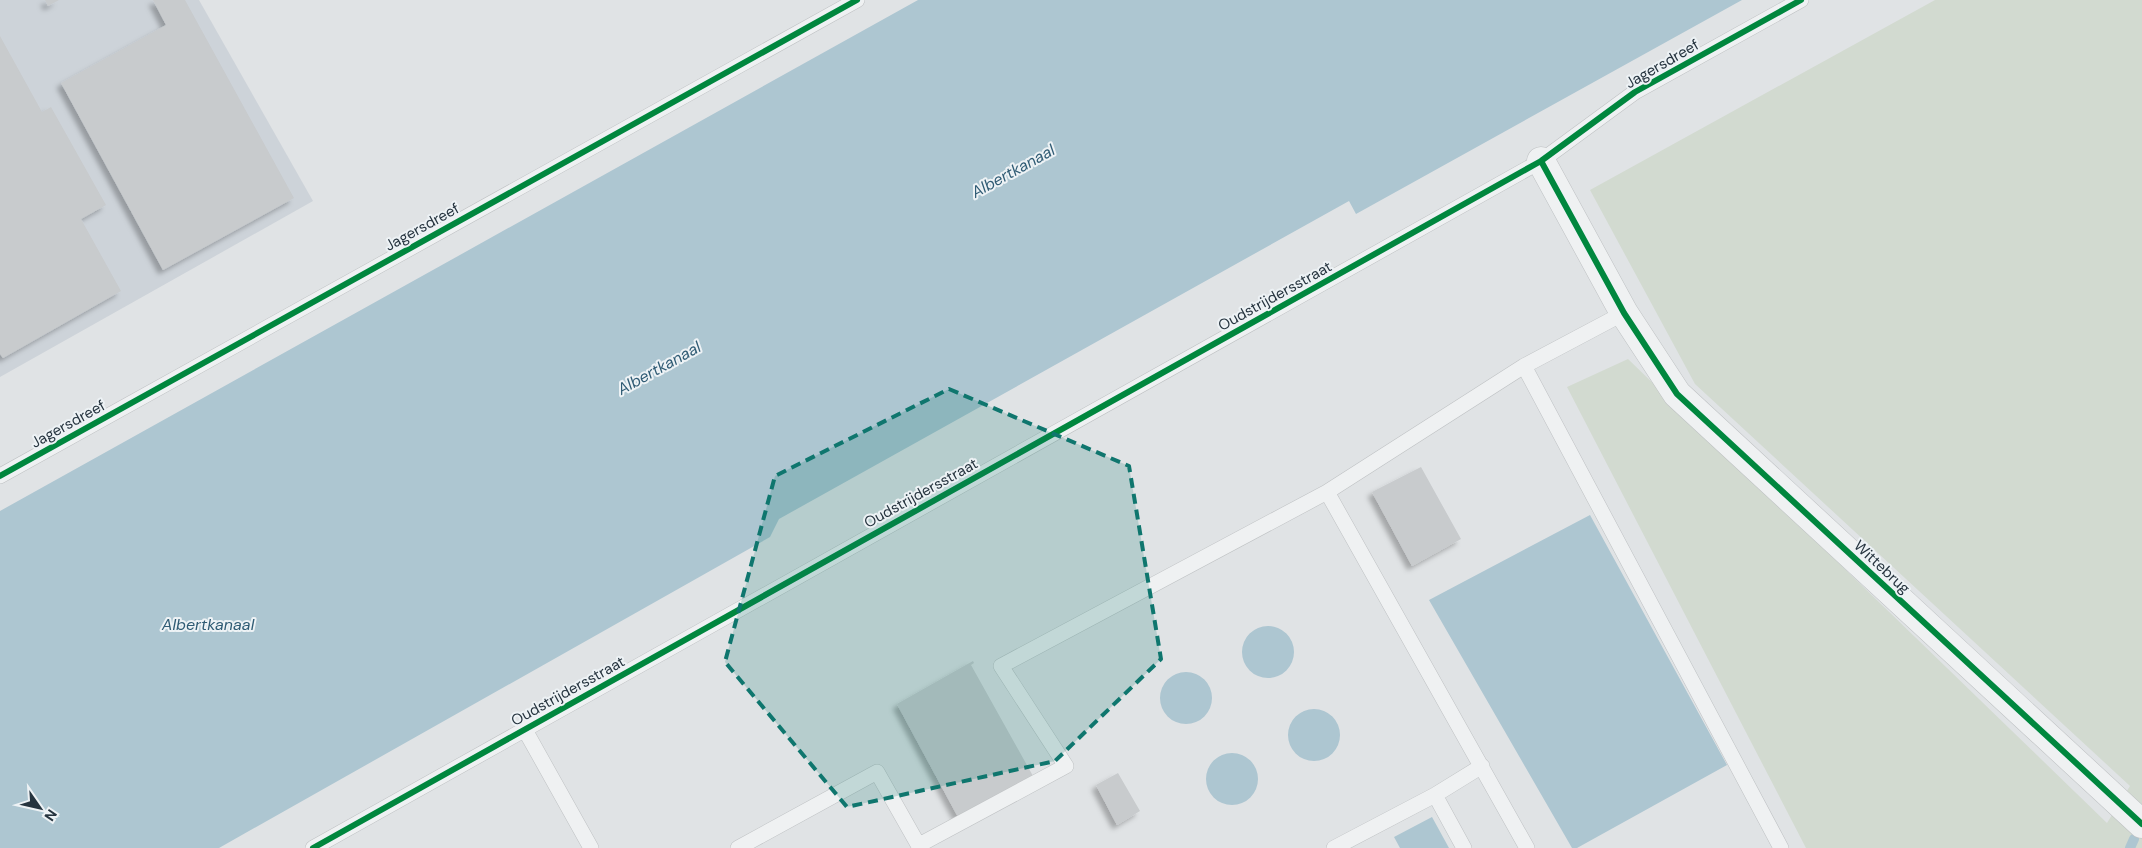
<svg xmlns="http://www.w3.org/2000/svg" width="2142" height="848" font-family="'DM Sans',sans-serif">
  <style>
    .built { fill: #cdd3d9 }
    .green { fill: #d2dad0 }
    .water { fill: #adc6d1 }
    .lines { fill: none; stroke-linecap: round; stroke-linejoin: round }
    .stream { stroke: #adc6d1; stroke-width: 10 }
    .building { fill: #c8cbcd; filter: url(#shadow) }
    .service-casing { stroke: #bec1c3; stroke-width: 16 }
    .minor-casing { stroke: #bec1c3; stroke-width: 29 }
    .service { stroke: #eff1f2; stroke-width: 15 }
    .minor { stroke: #eff1f2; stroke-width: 28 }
    .cycleway-casing { stroke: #edf2f5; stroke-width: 9 }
    .cycleway { stroke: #00873e; stroke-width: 6 }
    .marked { fill: #0f766e; fill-opacity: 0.2; stroke: #0f766e; stroke-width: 4; stroke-dasharray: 10 6; stroke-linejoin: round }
    .labels { text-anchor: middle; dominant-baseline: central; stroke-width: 4; stroke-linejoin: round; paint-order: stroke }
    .street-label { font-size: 15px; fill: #26343f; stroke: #edf2f5 }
    .water-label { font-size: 16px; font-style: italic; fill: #2f5b74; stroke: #edf2f5 }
  </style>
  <defs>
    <filter id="shadow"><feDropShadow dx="-4.5" dy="4.5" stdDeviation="2.5" flood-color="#0004"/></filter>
  </defs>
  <rect width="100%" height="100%" fill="#e0e3e5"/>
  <path class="built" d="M0,0h199l114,201 -313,176z"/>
  <path class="green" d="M1935,0h207v848h-336l-239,-461 61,-28 479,464 23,-37 -435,-402 -105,-194z"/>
  <path class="water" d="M918,0h824l-386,214 -7,-13 -570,318 -9,18 -551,311h-219v-337z
    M1590,515l137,250 -150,83h-5l-143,-248z
    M1242 652a26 26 0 1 1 52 0a26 26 0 1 1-52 0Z
    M1160 698a26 26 0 1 1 52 0a26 26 0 1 1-52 0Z
    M1288 735a26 26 0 1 1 52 0a26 26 0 1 1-52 0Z
    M1206 779a26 26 0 1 1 52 0a26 26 0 1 1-52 0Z
    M1432,817l17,31h-49l-6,-11z"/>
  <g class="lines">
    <path class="stream" d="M2130,848l4,-9"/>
  </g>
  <path class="building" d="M45,0h14l-11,6z
    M153,0h32l109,198 -131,72 -102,-187 105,-58z
    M0,36l42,76 9,-5 55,98 -25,14 40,72 -118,67 -3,-4z
    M1421,467l40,72 -49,27 -40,-74z
    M973,661l1,2 -3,2 62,111 -75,41 -61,-113z
    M1118,773l22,38 -23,14 -21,-40z"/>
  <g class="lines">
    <defs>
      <path id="service" d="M1524,366l257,482
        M0,476l857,-476
        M1327,492l200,356
        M525,730l66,118
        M1435,795l29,53
        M919,845l147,-79 -65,-100 326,-174 197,-126 100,-53
        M313,848l1228,-687 94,-69 166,-92
        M738,848l139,-76 43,76
        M1334,848l101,-53 47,-29"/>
      <path id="minor" d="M1541,161l83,152 53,81 465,430"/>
    </defs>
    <use href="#service" class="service-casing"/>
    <use href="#minor" class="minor-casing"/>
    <use href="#service" class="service"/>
    <use href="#minor" class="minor"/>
    <defs>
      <path id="cycleway" d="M1541,161l83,152 53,81 465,430
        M0,476l857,-476
        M313,848l1228,-687 94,-69 166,-92"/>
    </defs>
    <use href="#cycleway" class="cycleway-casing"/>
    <use href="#cycleway" class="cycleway"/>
  </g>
  <path class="marked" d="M949,389l180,77 32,193 -106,102 -208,46 -122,-145 50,-186z"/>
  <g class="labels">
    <g class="street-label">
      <text transform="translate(1662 64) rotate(-30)">Jagersdreef</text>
      <text transform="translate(422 227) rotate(-29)">Jagersdreef</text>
      <text transform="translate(1275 296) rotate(-29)">Oudstrijdersstraat</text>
      <text transform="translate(68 424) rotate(-29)">Jagersdreef</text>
      <text transform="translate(921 493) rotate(-29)">Oudstrijdersstraat</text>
      <text transform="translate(1882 567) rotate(43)">Wittebrug</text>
      <text transform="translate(568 691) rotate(-29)">Oudstrijdersstraat</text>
    </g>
    <g class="water-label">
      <text transform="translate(1013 171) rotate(-29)">Albertkanaal</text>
      <text transform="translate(659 368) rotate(-29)">Albertkanaal</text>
      <text x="208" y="624">Albertkanaal</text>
    </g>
  </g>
  <g transform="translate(40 808) rotate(124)" stroke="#edf2f5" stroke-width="4" paint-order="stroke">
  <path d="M0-4L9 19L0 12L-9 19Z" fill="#26343f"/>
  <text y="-8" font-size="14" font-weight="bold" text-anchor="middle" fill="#26343f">N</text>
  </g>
</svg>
